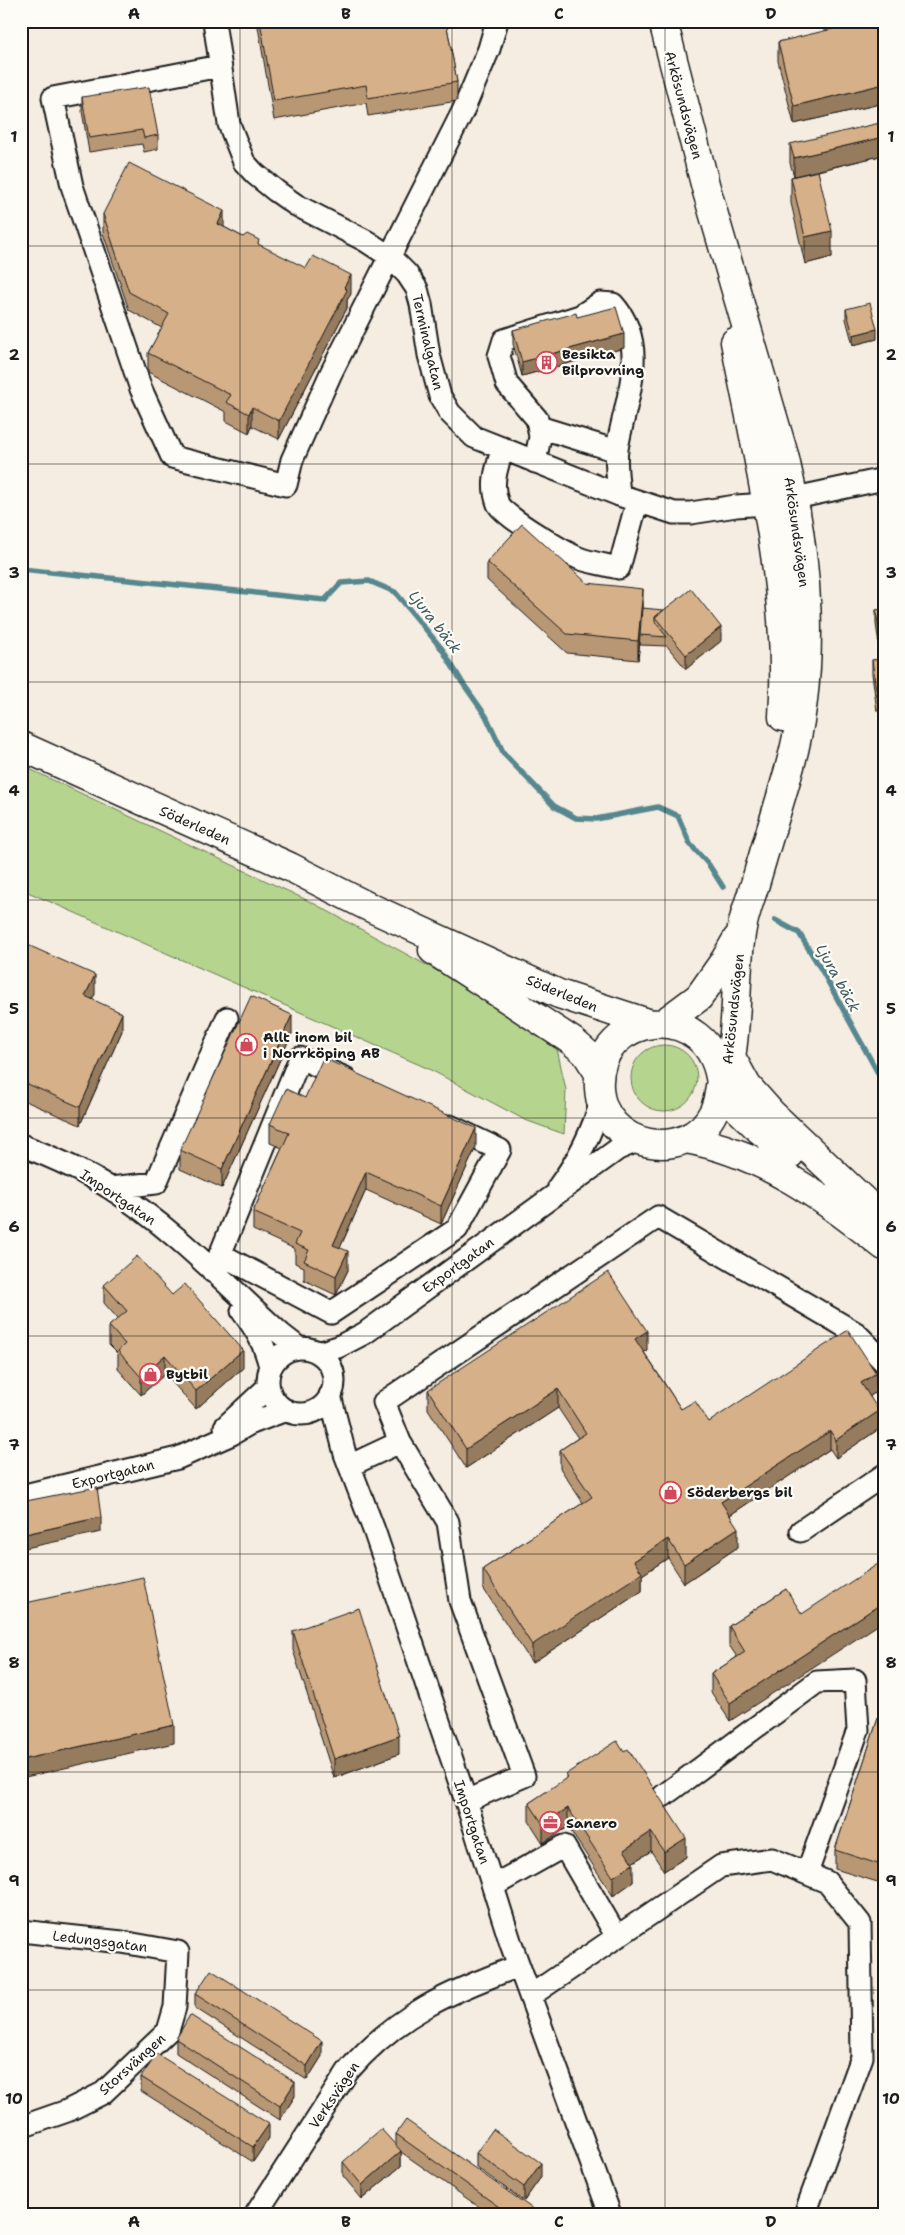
<svg xmlns="http://www.w3.org/2000/svg" width="905" height="2235" font-family="'Shantell Sans',sans-serif">
  <style>
    .green { fill: #b5d58e; stroke: #687855 }
    .lines { fill: none; stroke-linecap: round; stroke-linejoin: round }
    .stream { stroke: #57878f; stroke-width: 5.5 }
    .minor-casing { stroke: #1c1c1c; stroke-width: 25 }
    .major-casing { stroke: #1c1c1c; stroke-width: 31 }
    .minor { stroke: #fdfcf7; stroke-width: 21 }
    .major { stroke: #fdfcf7; stroke-width: 28 }
    .wall { fill: #b89775; stroke: #1c1c1c }
    .shaded-wall { fill: #967b5f; stroke: #1c1c1c }
    .building { fill: #d6b088; stroke: #1c1c1c }
    .grid { fill: none; stroke: #1c1c1c; stroke-width: 1; stroke-opacity: 0.55 }
    .labels { text-anchor: middle; dominant-baseline: central; stroke-width: 4.5; stroke-linejoin: round; paint-order: stroke }
    .street-label { font-size: 14px; fill: #1c1c1c; stroke: #fdfcf7 }
    .poi-label { font-size: 14px; font-weight: bold; fill: #1c1c1c; stroke: #fdfcf7; text-anchor: start }
    .water-label { font-size: 15px; font-style: italic; fill: #3f5b5f; stroke: #fdfcf7 }
    .neatline { fill: none; stroke: #1c1c1c; stroke-width: 2 }
    .grid-label { font-size: 16px; text-anchor: middle; font-weight: bold; fill: #1c1c1c }
  </style>
  <rect width="100%" height="100%" fill="#f5ede1"/>
  <filter id="ink" filterUnits="userSpaceOnUse"><feTurbulence type="fractalNoise" baseFrequency=".02" numOctaves="2"/><feDisplacementMap in="SourceGraphic" scale="10" xChannelSelector="R" yChannelSelector="G"/><feConvolveMatrix kernelMatrix="1 2 1 2 8 2 1 2 1" color-interpolation-filters="sRGB"/></filter>
  <g filter="url(#ink)">
    <path class="green" d="M21,765l292,138 241,132 12,55 -2,44 -39,-14 -96,-51 -408,-180z
      M631 1078a33 33 0 1 1 66 0a33 33 0 1 1-66 0Z"/>
    <g class="lines">
      <path class="stream" d="M21,569l304,31 16,-17 28,-2 26,11 47,57 20,33 24,34 18,38 50,52 22,12 20,1 62,-12 20,9 12,28 19,21 14,22
        M775,920l24,13 22,36 63,115"/>
      <defs>
        <path id="minor" d="M214,21l15,103 15,38 11,12 21,17 20,14 70,36 23,15 18,18 10,15 4,15 8,51 11,41 10,17 24,24 145,58 55,18h17l45,-7 31,-2 117,-25
          M220,66l-167,32 19,88 69,203 31,68 114,28 6,-25 39,-87 132,-262 26,-62 8,-28
          M539,427l78,24
          M503,448c-6,19 -13,36 -5,56 5,12 69,50 83,55 12,4 26,6 38,9l18,-66
          M535,462l5,-25 -3,-18 -30,-35 -8,-28 5,-16 76,-24 20,-13 13,1c38,42 12,96 4,145 -2,14 1,31 2,46
          M21,1145c31,12 61,25 89,43 63,40 116,96 171,146l18,14
          M559,1186c20,-27 33,-53 42,-85
          M110,1188l46,-5 71,-165
          M220,1254l111,59 126,-84 43,-79 -50,-24
          M213,1272l87,-214 45,20
          M242,1311c14,18 23,34 28,56
          M268 1381a33 33 0 1 1 66 0a33 33 0 1 1-66 0Z
          M318,1353l20,-6 27,-14 253,-184 19,-8
          M330,1395l15,59 29,76 92,271 45,143 99,270
          M225,1427l43,-40
          M400,1442l48,80 12,79 64,175 -58,25
          M351,1465l49,-23 -16,-40 274,-185 198,116 28,29
          M21,1496l157,-38 54,-24 17,-10 37,-14
          M801,1531l83,-56
          M663,1796l154,-114 38,-2 3,50 -51,143
          M493,1886l71,-40 53,91
          M21,1931l101,11 56,10 -3,55 -7,24 -65,62 -36,18 -46,16
          M530,1996l191,-130 51,-7 55,23 33,41 2,134 -57,157
          M256,2214l92,-143c49,-57 103,-80 171,-105"/>
        <path id="major" d="M663,21l43,167 78,267c24,99 34,211 6,311 -11,39 -24,79 -35,118 -5,16 -12,33 -14,50 -6,40 -3,83 -10,123 -2,10 -9,19 -11,29 -1,9 -2,16 -6,25 -26,55 -112,37 -115,-23 -5,-77 112,-93 122,-4
          M735,342c24,123 56,248 48,375
          M21,746l269,121 77,39 192,88 92,30
          M433,950l139,91 14,12 13,20
          M664,1023l35,-26 26,-37 12,-21
          M731,1057l16,29 25,28 112,106
          M720,1091l39,38 31,25
          M686,1139c77,14 138,59 198,107"/>
      </defs>
      <use href="#minor" class="minor-casing"/>
      <use href="#major" class="major-casing"/>
      <use href="#minor" class="minor"/>
      <use href="#major" class="major"/>
    </g>
    <path class="wall" d="M257,21h189l11,61v19l-89,15 -2,-13 -92,17z
      M884,21v82l-90,21 -16,-63v-19z
      M82,97l76,38v14l-14,3 -2,-8 -53,8 -7,-41z
      M790,144l94,11 -66,16 14,86 -27,7 -14,-61v-26l3,-1 -4,-13z
      M103,214l121,13 127,67 -4,6v8l-68,131 -27,-13 -3,7 -23,-12v-9l-78,-40v-19l14,-25 -33,-18 -26,-77z
      M846,309l31,30 -24,6 -7,-26z
      M577,317l47,31 -102,28 -9,-32v-14z
      M487,562l156,46 78,33 -35,28 -19,-23 -27,-1v-3l-2,18 -71,-7 -80,-73z
      M884,609v101l-7,1 -5,-37v-14l9,-1 -5,-35v-14z
      M21,942l74,52 -3,5 30,32 -42,94 -59,-26z
      M292,1033l-70,155 -42,-19v-19z
      M305,1098l171,49 -35,77 -75,-34 -26,58 8,22 -12,25 -32,-15v-13l-9,-4v-14l-42,-19v-18l29,-64 -12,-5v-19z
      M104,1285l68,10 71,73 -47,41 -31,-35 -24,21 -23,-26v-15l-9,-9v-19l9,-7 -14,-16z
      M647,1350l-3,2 37,57 28,13 167,-30 -6,4 9,33 -43,29 -6,-9 -100,66 8,32 -54,36 -16,-25 -26,17v16l-110,72 -49,-75v-19l100,-66 -23,-35v-18l18,-12 -20,-30 -92,60 -38,-59v-19z
      M786,1589l-56,132 -19,-29v-18l26,-17 -8,-12v-19z
      M293,1631l106,123 -65,24 -41,-128z
      M884,1700v184l-49,-15v-19z
      M566,1774l120,83 -22,14 -13,-20 -19,12 1,19 -20,14 -45,-69 -25,16 -14,-22v-18l37,-24z
      M195,1994l127,62 -15,24 -112,-72z
      M176,2039l119,57 -15,24 -104,-67z
      M141,2077l128,61 -16,24 -112,-71z
      M396,2134l144,80h-51l-88,-62v14l-39,33 -19,-23v-14l53,-16z
      M476,2153l65,24 -17,24 -48,-34z"/>
    <path class="shaded-wall" d="M884,84v19l-90,21v-18z
      M884,137v18l-90,21v-18z
      M224,211v19l-6,-6z
      M832,231v26l-27,7v-27z
      M351,275v19l-4,6v8l-68,131v-18l65,-134z
      M877,329v10l-24,6v-10z
      M624,334v14l-102,28v-14z
      M252,407v19l-3,7v-19z
      M643,589v18l-2,28h-1l-2,25v-19z
      M721,627v14l-35,28v-14z
      M95,975v19l-10,21v-19z
      M122,1013v18l-42,94v-18z
      M292,1015v18l-70,155v-19z
      M476,1128v19l-35,77v-18z
      M366,1172v18l-33,73v-18z
      M348,1251v19l-12,25v-19z
      M647,1331v19l-12,7v-18z
      M243,1350v18l-47,41v-18z
      M165,1355v19l-24,21v-18z
      M876,1373v19l-15,10v-19z
      M558,1389v19l-92,60v-19z
      M879,1411v18l-43,29v-18z
      M830,1431v18l-109,72v-19z
      M101,1517v15l-80,17v-14z
      M738,1528v19l-54,36v-19z
      M668,1539v19l-26,17v16l-110,72v-18l102,-84z
      M884,1602v19l-154,100v-18z
      M174,1725v18l-153,35v-18z
      M399,1736v18l-65,24v-19z
      M568,1808v19l-25,16v-19z
      M651,1832v19l-27,17v-18z
      M686,1838v19l-22,14v-19z
      M633,1864v18l-20,14v-19z
      M322,2041v15l-15,24v-14z
      M295,2082v14l-15,24v-14z
      M269,2124v14l-16,24v-15z
      M401,2151v15l-39,33v-14z
      M541,2163v14l-17,24v-14z"/>
    <path class="building" d="M260,21h186l11,61 -89,16 -2,-13 -92,16z
      M866,21h18v63l-90,22 -16,-64z
      M149,87l9,48 -14,3 -2,-8 -53,8 -7,-41z
      M884,122v15l-90,21 -4,-14z
      M129,163l95,48 -6,13 25,13 4,-3 12,6 -1,4 48,24 7,-12 38,19 -7,12 3,3 -68,131 -27,-14 -3,7 -23,-12 5,-7 -83,-42 21,-39 -40,-22 -26,-78z
      M818,171l14,60 -27,6 -14,-60z
      M870,303l7,26 -24,6 -7,-26z
      M616,307l8,27 -102,28 -9,-32 63,-17 1,4z
      M522,524l65,59 56,6 -5,52 -71,-7 -80,-72z
      M691,589l30,38 -35,28 -31,-38z
      M642,608l22,2 -9,7v5l12,15 -27,-2z
      M884,609v87l-7,1 -5,-37 11,-1 -7,-49z
      M21,942l74,33 -10,21 37,17 -42,94 -59,-26z
      M251,996l41,19 -70,154 -42,-19z
      M323,1058l153,70 -35,78 -75,-34 -33,73 15,6 -12,25 -32,-15 5,-11 -14,-6 5,-11 -47,-21 36,-79 -19,-9 16,-35 19,9z
      M137,1256l35,39 13,-11 58,66 -47,41 -31,-36 -24,22 -23,-26 7,-7 -16,-18 18,-15 -23,-26z
      M608,1272l39,59 -12,8 46,70 14,-8 14,21 139,-92 28,43 -15,10 18,28 -43,29 -6,-9 -109,71 17,26 -54,36 -16,-25 -34,22 8,12 -110,72 -49,-76 109,-72 -32,-47 26,-17 -28,-44 -92,60 -38,-59z
      M97,1487l4,30 -80,18v-33z
      M884,1560v42l-154,101 -19,-29 34,-22 -16,-26 57,-37 16,25z
      M143,1577l31,148 -153,35v-156z
      M359,1608l40,128 -65,23 -41,-128z
      M884,1700v166l-49,-16z
      M617,1741l7,11 4,-3 58,89 -22,14 -13,-20 -27,18 9,14 -20,13 -45,-69 -25,16 -14,-21 39,-26 -2,-3z
      M211,1970l111,71 -15,25 -112,-72z
      M190,2015l105,67 -15,24 -104,-67z
      M157,2054l112,70 -16,23 -112,-70z
      M406,2120l134,94h-31l-113,-80z
      M381,2129l20,22 -39,34 -19,-23z
      M493,2129l48,34 -17,24 -48,-34z"/>
  </g>
  <path class="grid" d="M240,21v2193M452,21v2193M665,21v2193M21,246h863M21,464h863M21,682h863M21,900h863M21,1118h863M21,1336h863M21,1554h863M21,1772h863M21,1990h863"/>
  <defs>
    <symbol id="building-ring" viewBox="-11 -11 22 22"><circle r="9.5" fill="#fdfcf7" stroke="#d1495b" stroke-width="1.5"/><path d="M-4-6H4V6H1V3H-1V6H-4ZM-2.5-4.3h1.7v1.8h-1.7ZM.8-4.3h1.7v1.8H.8ZM-2.5-1h1.7V.8h-1.7ZM.8-1h1.7V.8H.8Z" fill="#d1495b"/></symbol>
    <symbol id="shop-ring" viewBox="-11 -11 22 22"><circle r="9.5" fill="#fdfcf7" stroke="#d1495b" stroke-width="1.5"/><path d="M-5-2.5h2.3a2.7 3.5 0 0 1 5.4 0H5L5.5 6h-11ZM-1.5-2.5h3a1.5 2.3 0 0 0-3 0Z" fill="#d1495b"/></symbol>
    <symbol id="office-ring" viewBox="-11 -11 22 22"><circle r="9.5" fill="#fdfcf7" stroke="#d1495b" stroke-width="1.5"/><path d="M-6-3h4V-5.5h4V-3h4V5H-6ZM-1-4.5V-3h2v-1.5ZM-6 0V1H6V0Z" fill="#d1495b"/></symbol>
  </defs>
  <g fill-rule="evenodd">
    <use href="#building-ring" x="534" y="350" width="25" height="25"/>
    <use href="#shop-ring" x="234" y="1032" width="25" height="25"/>
    <use href="#shop-ring" x="138" y="1362" width="25" height="25"/>
    <use href="#shop-ring" x="658" y="1480" width="25" height="25"/>
    <use href="#office-ring" x="538" y="1810" width="25" height="25"/>
  </g>
  <g class="labels">
    <g class="street-label">
      <text transform="translate(684 105) rotate(75)">Arkösundsvägen</text>
      <text transform="translate(428 342) rotate(77)">Terminalgatan</text>
      <text transform="translate(797 532) rotate(82)">Arkösundsvägen</text>
      <text transform="translate(195 825) rotate(24)">Söderleden</text>
      <text transform="translate(562 993) rotate(22)">Söderleden</text>
      <text transform="translate(733 1009) rotate(-84)">Arkösundsvägen</text>
      <text transform="translate(118 1197) rotate(34)">Importgatan</text>
      <text transform="translate(458 1265) rotate(-36)">Exportgatan</text>
      <text transform="translate(113 1474) rotate(-14)">Exportgatan</text>
      <text transform="translate(472 1822) rotate(72)">Importgatan</text>
      <text transform="translate(100 1941) rotate(7)">Ledungsgatan</text>
      <text transform="translate(132 2064) rotate(-42)">Storsvängen</text>
      <text transform="translate(334 2095) rotate(-56)">Verksvägen</text>
    </g>
    <g class="poi-label">
      <text x="562" y="354">Besikta<tspan x="562" dy="16">Bilprovning</tspan></text>
      <text x="263" y="1037">Allt inom bil<tspan x="263" dy="16">i Norrköping AB</tspan></text>
      <text x="166" y="1374">Bytbil</text>
      <text x="687" y="1492">Söderbergs bil</text>
      <text x="566" y="1823">Sanero</text>
    </g>
    <g class="water-label">
      <text transform="translate(435 622) rotate(52)">Ljura bäck</text>
      <text transform="translate(838 978) rotate(61)">Ljura bäck</text>
    </g>
  </g>
  <rect width="905" height="2235" fill="none" stroke="#fdfcf7" stroke-width="55"/>
  <rect x="28" y="28" width="850" height="2180" class="neatline"/>
  <g class="grid-label">
    <text x="134" y="19">A</text>
    <text x="346" y="19">B</text>
    <text x="559" y="19">C</text>
    <text x="771" y="19">D</text>
    <text x="14" y="142">1</text>
    <text x="891" y="142">1</text>
    <text x="14" y="360">2</text>
    <text x="891" y="360">2</text>
    <text x="14" y="578">3</text>
    <text x="891" y="578">3</text>
    <text x="14" y="796">4</text>
    <text x="891" y="796">4</text>
    <text x="14" y="1014">5</text>
    <text x="891" y="1014">5</text>
    <text x="14" y="1232">6</text>
    <text x="891" y="1232">6</text>
    <text x="14" y="1450">7</text>
    <text x="891" y="1450">7</text>
    <text x="14" y="1668">8</text>
    <text x="891" y="1668">8</text>
    <text x="14" y="1886">9</text>
    <text x="891" y="1886">9</text>
    <text x="14" y="2104">10</text>
    <text x="891" y="2104">10</text>
    <text x="134" y="2227">A</text>
    <text x="346" y="2227">B</text>
    <text x="559" y="2227">C</text>
    <text x="771" y="2227">D</text>
  </g>
</svg>
